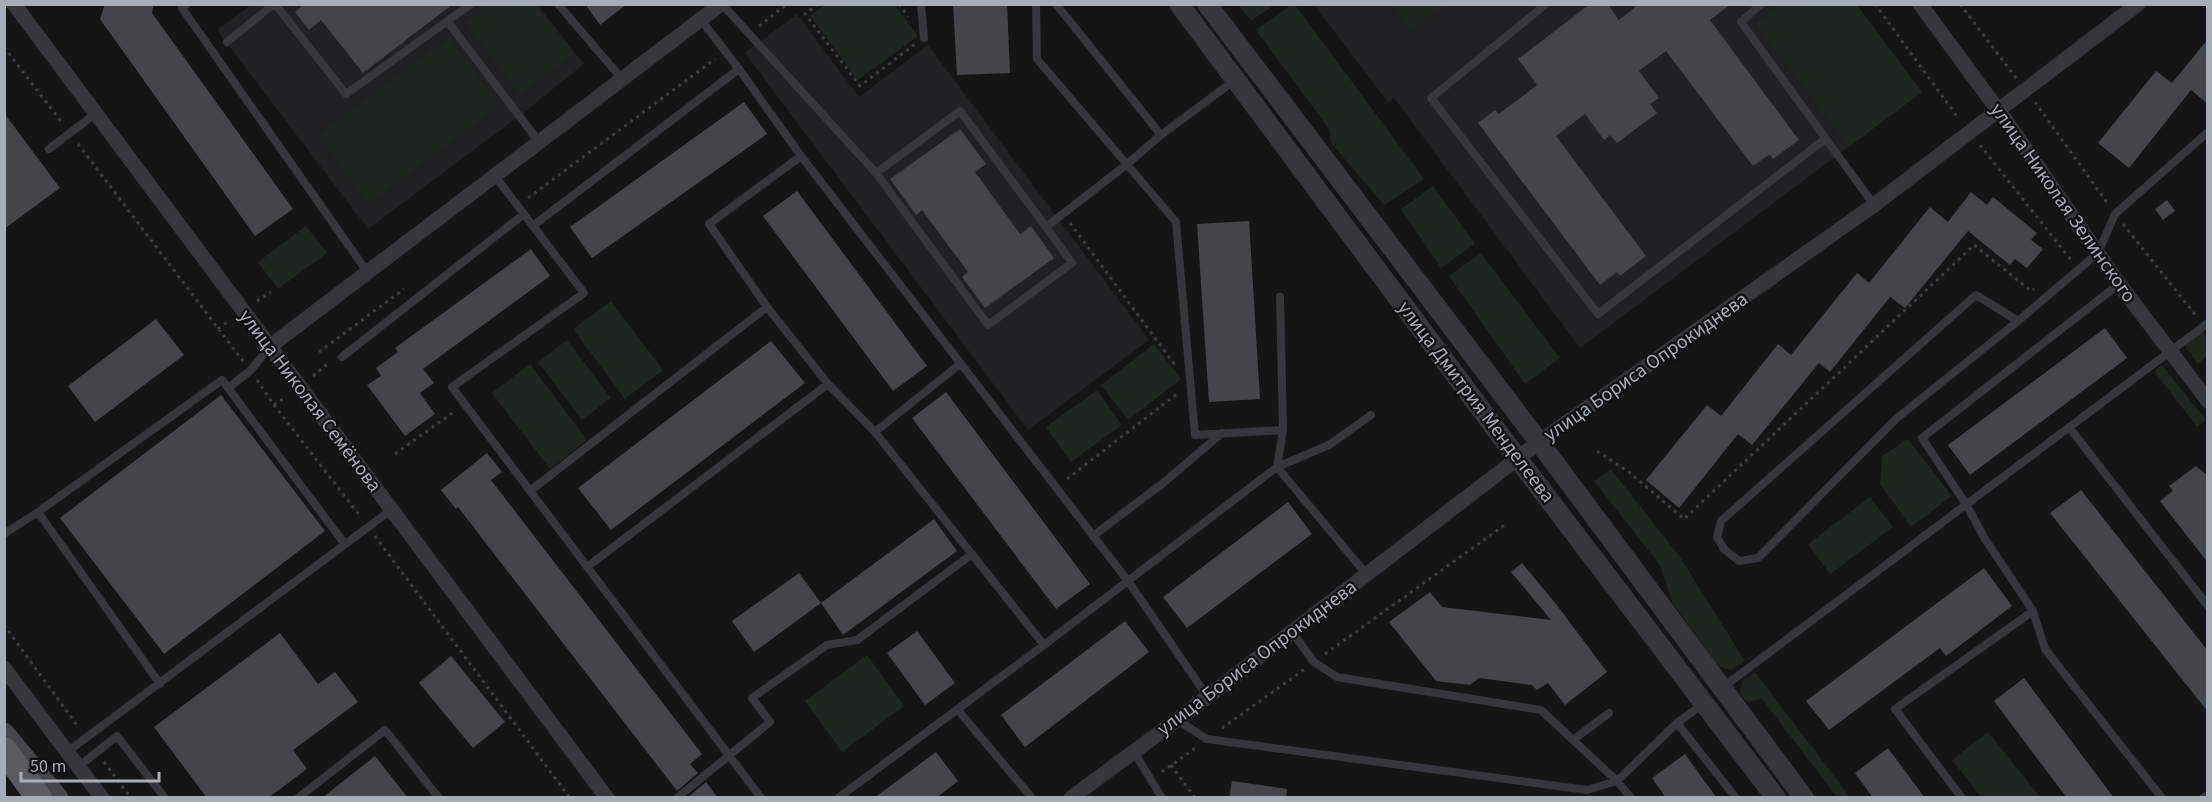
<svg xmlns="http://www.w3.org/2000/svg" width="2212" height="802" font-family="'Source Sans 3',sans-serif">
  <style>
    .built { fill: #212123 }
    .green { fill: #1f261f }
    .building { fill: #444549 }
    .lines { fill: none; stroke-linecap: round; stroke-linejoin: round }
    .path { stroke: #3c3e42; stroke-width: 3; stroke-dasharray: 3 4.5; stroke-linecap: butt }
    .service { stroke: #36373b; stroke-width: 8 }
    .minor { stroke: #36373b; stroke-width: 15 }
    .tertiary { stroke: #36373b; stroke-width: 20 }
    .secondary { stroke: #44464b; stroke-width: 21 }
    .trunk { stroke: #5a5c63; stroke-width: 26 }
    .labels { text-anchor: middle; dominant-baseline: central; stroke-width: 4.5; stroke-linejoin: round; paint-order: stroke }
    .street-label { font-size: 20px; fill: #a7adb6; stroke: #101011 }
  </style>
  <rect width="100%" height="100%" fill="#151516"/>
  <path class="built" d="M251,5h288v2l45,57 -66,53 -150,112 -151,-199z
    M1314,5h543l65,87 -342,256 -186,-250 -6,4z
    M797,14l62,83 69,-52 221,295 -121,90 -283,-377z"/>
  <path class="green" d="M489,4l46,1 37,50 -52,40 -55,-72z
    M826,4l69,1 23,31 -60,44 -48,-64z
    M1781,4l76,1 65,87 -73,55 -94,-123z
    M1239,5h35l-23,16z
    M1291,5h4l129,174 -40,26 -53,-62 -2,-14 -73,-99z
    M1392,5h53l-35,25z
    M449,38l51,68 -132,98 -51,-69z
    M1433,186l42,58 -34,24 -40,-59z
    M306,226l21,27 -49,36 -20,-27z
    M1481,253l79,105 -35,26 -76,-108z
    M611,301l52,69 -38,29 -52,-70z
    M2202,330l5,8v18l-9,8 -14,-19z
    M567,340l44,58 -29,22 -44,-58z
    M1154,344l27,35 -53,41 -27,-35z
    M530,364l57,76 -37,29 -58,-76z
    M2162,365l44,55 -9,7 -43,-56z
    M1097,390l25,35 -51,37 -25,-35z
    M1908,439l44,57 -41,31 -31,-43 2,-28z
    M1611,469l69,88 65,104 -15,9 -12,-4 -46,-64 -12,-37 -66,-84z
    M1870,497l23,30 -63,47 -22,-30z
    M867,655l37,51 -62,46 -37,-51z
    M1755,672l95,125h-13l-75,-98 -15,3 -8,-9 4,-11z
    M1988,732l52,65h-59l-29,-37z"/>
  <path class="building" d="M105,4h49l-2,9 141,196 -38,27 -155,-217z
    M304,4h149l-90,69 -42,-53 -12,10 -14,-18z
    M585,4h42l-27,21z
    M953,4h54l3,69 -53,2z
    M1590,4h18l11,16 20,-16h92l-21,16 89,120 -26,19 -3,-5 -17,12 -87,-115 -27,20 20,27 -9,6 7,9 -40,30 -7,-8 -6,5 -19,-26 -29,22 90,120 -26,20 -3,-4 -17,13 -122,-162 17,-13 4,4 38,-29 -19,-26z
    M2208,39v65l-17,-14 -62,78 -31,-25 58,-72 16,12z
    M744,102l23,32 -175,124 -22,-31z
    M4,113l56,75 -56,41z
    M960,129l26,35 -11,8 45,62 11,-8 23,32 -69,50 -23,-31 6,-5 -46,-62 -6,5 -26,-36z
    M797,191l130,175 -34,25 -130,-175z
    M1971,192l16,13 6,-8 44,36 -6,7 12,9 -16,19 -12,-9 -5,6 -42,-34 -63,77 -15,-11 -60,75 -11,-9 -67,82 -14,-11 -59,74 -33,-28 61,-75 14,11 57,-72 13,11 66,-82 12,10 61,-76 18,15z
    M2167,200l8,11 -12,9 -8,-11z
    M1249,221l11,178 -51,3 -12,-178z
    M531,249l19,27 -127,93 11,14 -14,10 15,21 -30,22 -38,-51 14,-9 -5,-8 22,-16 -3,-4z
    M156,319l28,36 -89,67 -27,-36z
    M2105,328l22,30 -157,117 -22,-30z
    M771,341l34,42 -194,147 -33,-42z
    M946,392l144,192 -34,25 -144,-191z
    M221,395l104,136 -161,123 -104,-136z
    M487,453l15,19 -11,8 211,274 -12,10 8,9 -21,18 -219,-284 -2,2 -15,-19z
    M2196,466l12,10v87l-48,-62 13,-10 -4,-5z
    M2081,490l127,161v61l-158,-199z
    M1288,502l24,32 -125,94 -24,-31z
    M934,519l23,32 -114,84 -22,-32z
    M1522,563l34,41 51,68 -42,33 -17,-22 -11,7 -5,-5 -53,-7 -9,7 -34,-4 -47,-59 41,-30 12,15 109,13 -40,-48z
    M1984,568l28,38 -66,50 -6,-8 -111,82 -23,-29z
    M799,573l22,30 -67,49 -22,-31z
    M1125,621l24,31 -124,95 -24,-32z
    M917,631l38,52 -30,22 -38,-52z
    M280,633l38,51 17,-12 23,30 -65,48 14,19 -39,29h-61l-53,-71z
    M451,656l54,66 -32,26 -54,-65z
    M2024,678l90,120h-47l-73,-97z
    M1888,748l37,50h-52l-18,-25z
    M936,752l22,29 -22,17h-62z
    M1685,754l15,21 17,23h-51l-14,-20z
    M375,756l33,42h-86z
    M1232,781l55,8 -1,9h-57z
    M706,782l12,16h-31z"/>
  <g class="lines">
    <path class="path" d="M818,4l-13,10 55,72 55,-42
      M899,4l9,13
      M1875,4l84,115
      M1960,4l56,74
      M759,26l28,-22
      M4,47l59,77
      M2035,102l73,102
      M78,144l165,217
      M1980,145l91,115
      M528,198l187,-139
      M1070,223l105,142
      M2123,224l74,93
      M257,301l14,-9
      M218,329l12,-9
      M319,352l85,-63
      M313,376l14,-12
      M257,380l17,25 86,111
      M274,405l12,-8
      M1597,451l33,22 54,46 290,-274 57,46 3,-2
      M395,454l60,-43
      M1067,479l111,-86
      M375,536l195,262
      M4,625l75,103
      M1325,654l181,-130
      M1222,728l83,-59
      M104,762l27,36
      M1171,765l24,33
      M1162,772l33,-24"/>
    <path class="service" d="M187,4l-5,4 186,265
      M275,4l71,90 125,-90
      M558,4l64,75
      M722,4l154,169
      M921,4l3,34
      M1036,4l1,55 139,163 19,213 88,-5 -3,-133
      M1546,4l-115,94 167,216 227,-175
      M1761,4l-20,18 133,183
      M701,20l38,49 62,87 327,425 79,115
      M448,22l91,120
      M227,42l47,-38
      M1161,135l74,-55
      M49,149l46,-35
      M801,156l-92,68 58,83 61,77 47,48 169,213 233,-178 52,-22 42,-30
      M495,176l89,117 -132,94 309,411
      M534,225l205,-156
      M1046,227l-86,-116 -84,62 112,152 84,-62 -26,-36 80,-62 35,-30 -105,-131
      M2119,284l-197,154 44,66 19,35 48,72 12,38 117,149
      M2018,321l-42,-26 -255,226 -4,16 7,12 15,12 19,-3 139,-140 121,-97 80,-68 17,-39 93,-82
      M342,357l182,-143
      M228,388l23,-18 18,-23
      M2069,427l139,179
      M1283,430l-6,37 90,108
      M875,432l85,-68
      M530,491l237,-184
      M38,512l122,172
      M4,534l34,-22 184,-132 122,163
      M1093,536l69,-52 60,-51
      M587,567l241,-183
      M1292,632l22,30 23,15 204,33 76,71 14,17
      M1722,688l486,-365
      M957,709l75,89
      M1177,720l30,19 380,51 30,-9 60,-58 26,-19
      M1677,723l59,75
      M1573,740l36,-27
      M67,752l324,-242
      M1134,752l28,46
      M78,767l39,-31 48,62
      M298,798l87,-68 54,68
      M677,798l93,-76 -18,-24 75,-53 30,-5 115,-86
      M838,798l206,-153
      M1962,798l-67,-89 138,-98
      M2203,798l5,-3"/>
    <path class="minor" d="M14,4l593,794
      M1920,4l89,121 110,159 89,117
      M269,347l452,-343
      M4,668l98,130
      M1071,798l106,-78 362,-278 335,-237 264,-201"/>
    <path class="tertiary" d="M1179,4l339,455 258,339
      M1207,4l332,438 265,356"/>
    <path class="secondary" d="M4,733l54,65"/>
    <path class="trunk" d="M4,750l35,48"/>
  </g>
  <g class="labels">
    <g class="street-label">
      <text transform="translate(2063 203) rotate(55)">улица Николая Зелинского</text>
      <text transform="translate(1646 367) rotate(-35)">улица Бориса Опрокиднева</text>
      <text transform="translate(310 401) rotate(53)">улица Николая Семёнова</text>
      <text transform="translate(1476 402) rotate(53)">улица Дмитрия Менделеева</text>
      <text transform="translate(1257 658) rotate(-37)">улица Бориса Опрокиднева</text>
    </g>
  </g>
  <rect width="2212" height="802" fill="none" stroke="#a7adb6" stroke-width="12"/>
  <path d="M21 772v9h138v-9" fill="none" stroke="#a7adb6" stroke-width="3"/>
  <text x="30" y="772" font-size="18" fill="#a7adb6" stroke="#101011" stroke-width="4.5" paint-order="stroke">50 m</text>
</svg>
